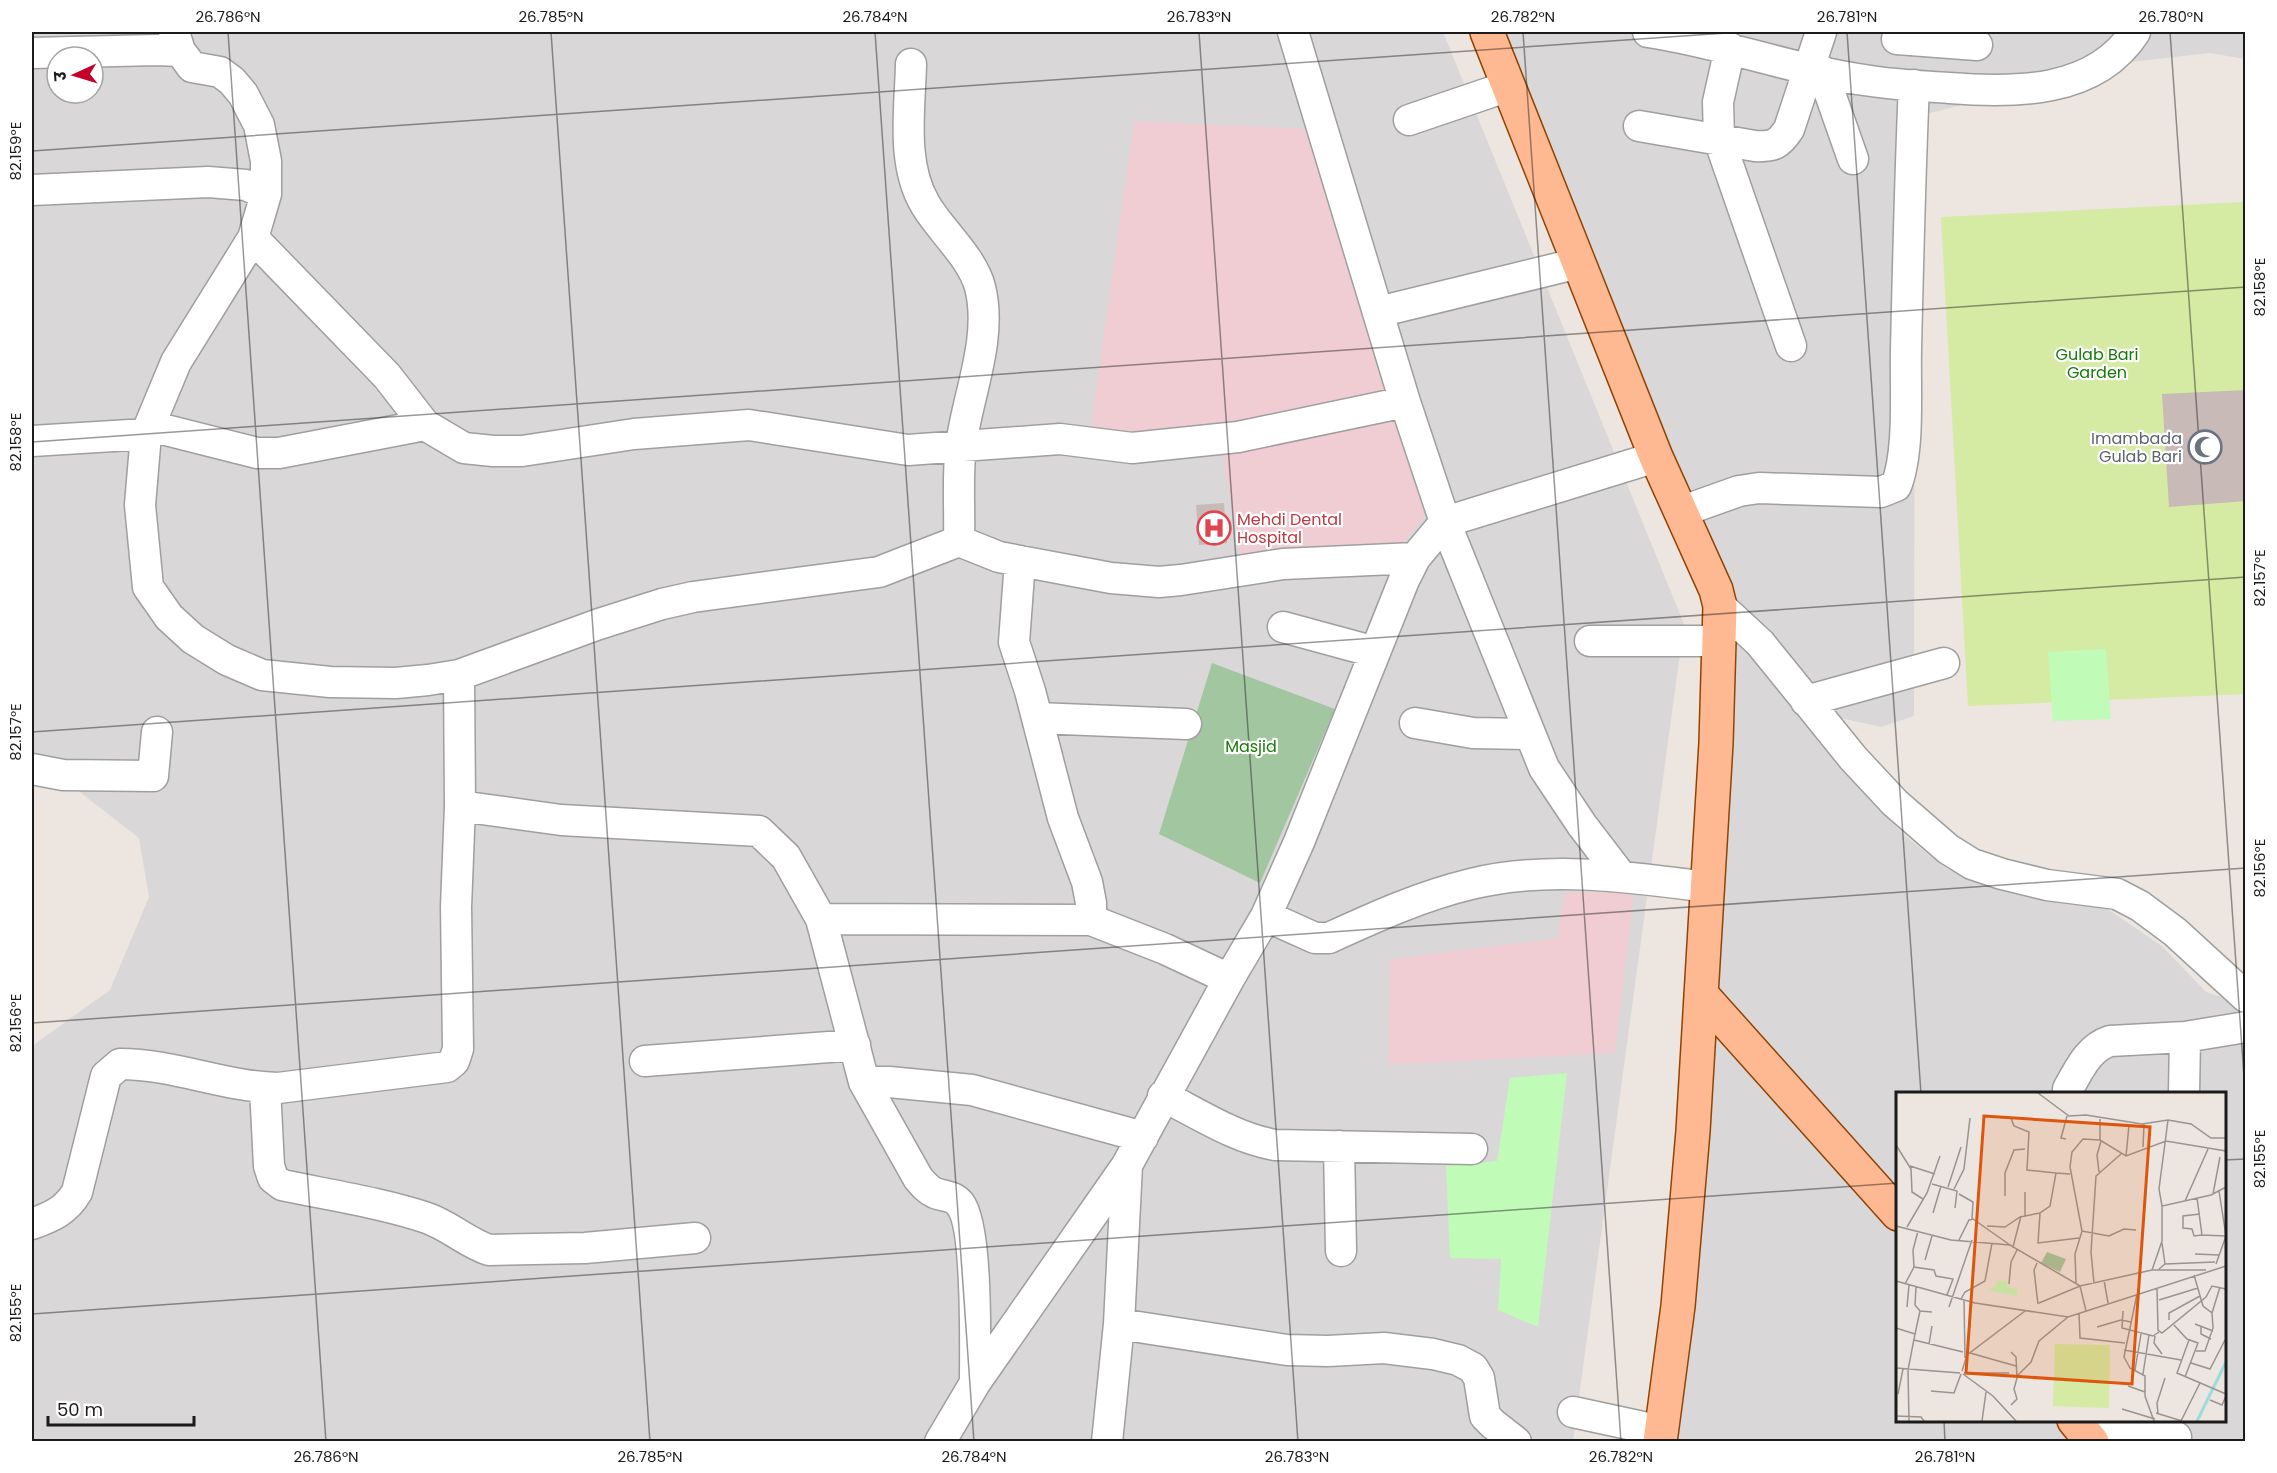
<svg xmlns="http://www.w3.org/2000/svg" width="2277" height="1473" font-family="Poppins,'Noto Sans Devanagari',sans-serif">
  <style>
    .residential { fill: #d9d7d8; fill-rule: evenodd }
    .commercial { fill: #efcdd3 }
    .grass { fill: #d5eaa2 }
    .cemetery { fill: #a2c7a0 }
    .park { fill: #c1fbb8 }
    .building { fill: #c8bab6 }
    .lines { fill: none; stroke-linecap: round; stroke-linejoin: round }
    .minor-casing { stroke: #9f9f9f; stroke-width: 33 }
    .major-casing { stroke: #914300; stroke-width: 36 }
    .minor { stroke: #fff; stroke-width: 30 }
    .major { stroke: #ffb992; stroke-width: 33 }
    .ticks { fill: none; stroke: #1b1b1b; stroke-width: 1.5; stroke-opacity: 0.45 }
    .labels { text-anchor: middle; dominant-baseline: central; stroke-width: 4.5; stroke-linejoin: round; paint-order: stroke }
    .park-label { font-size: 16px; fill: #167a07; stroke: #fff }
    .worship-label { font-size: 16px; fill: #5b616d; stroke: #fff; text-anchor: end }
    .health-label { font-size: 16px; fill: #be3a42; stroke: #fff; text-anchor: start }
    .inset-river { fill: none; stroke: #9ddcdd; stroke-width: 3 }
    .inset-road { fill: none; stroke: #999491; stroke-width: 1.5 }
    .view { fill: #de560d; fill-opacity: 0.15; stroke: #de560d; stroke-width: 3 }
    .inset-edge { fill: none; stroke: #1b1b1b; stroke-width: 3 }
    .neatline { fill: none; stroke: #1b1b1b; stroke-width: 2 }
    .ticks-label { font-size: 15px; text-anchor: middle; fill: #1b1b1b }
  </style>
  <rect width="100%" height="100%" fill="#ede5df"/>
  <path class="residential" d="M32,32h1411l241,592 -111,817h-1541v-395l78,-56 39,-93 -10,-59 -107,-83zM57,57h36v36h-36z
    M1488,32h757v27l-35,-6 -80,9 -215,55 -1,599 -33,11 -40,-9 -111,-125z
    M1734,631l70,85 49,65 52,55 42,33 53,20 103,17 59,40 44,46 39,13v436l-581,1zM1898,1094h326v326h-326z"/>
  <path class="commercial" d="M1134,121l176,8 115,387 -25,31 -160,8 -18,-103 -131,-27z
    M1565,892h69l-19,161 -227,12 2,-106 167,-21z"/>
  <path class="grass" d="M2245,202v492l-277,12 -27,-489z"/>
  <path class="cemetery" d="M1212,663l123,46 -75,174 -101,-49z"/>
  <path class="park" d="M2106,649l5,70 -58,2 -5,-69z
    M1567,1073l-29,254 -40,-17 3,-51 -51,-1 -4,-92 51,-5 13,-83z"/>
  <path class="building" d="M2246,390v111l-77,6 -7,-113z
    M1224,503l3,40 -28,2 -3,-40z"/>
  <g class="lines">
    <defs>
      <path id="minor" d="M174,32l6,19 12,16 28,5 12,9 11,13 16,31 7,36v33l-13,44 -77,124 -30,72 -6,71 8,82 21,30 24,22 34,21 35,15 68,7 66,1 32,-3 31,-5 140,-51 63,-20 31,-7 186,-25 80,-31
        M1648,32c75,11 148,39 223,49 26,4 52,5 78,7 65,5 146,6 186,-56
        M1897,39l80,6
        M1730,48l-12,54 1,37 72,207
        M32,53l125,-3 23,1
        M911,64c-1,45 -10,99 14,140 15,26 47,53 55,83 13,51 -12,107 -19,158 -4,31 -1,64 -2,96l40,16 112,21 48,4 22,-2 102,-16 132,-6
        M1822,71l31,88
        M1409,120l100,-34
        M1639,126l116,20c19,1 24,-2 34,-17l32,-97
        M32,190l176,-8 38,3 20,9
        M253,238l134,138 38,49 39,23 29,3h29l112,-17 115,-9 159,25 152,-11 72,9 106,-11 167,-35
        M1378,312l201,-49
        M150,426l107,27h22l146,-28
        M32,441l114,-7
        M1680,512l59,-21 20,-3 122,4 15,-6c14,-35 9,-96 10,-136 2,-88 4,-176 8,-265
        M1720,606l40,37 93,115 42,45 53,46 24,15 30,10 45,11 70,9 23,12 35,26 71,65
        M1283,627l92,25
        M1590,641h130
        M459,675l1,131 101,14 198,11 27,26 35,62 270,1v-17l-4,-21 -24,-64 -33,-127 -16,-49 6,-81
        M1806,701l138,-38
        M1037,718l149,6
        M1415,723l58,10 57,1
        M32,769l31,6 90,1 4,-44
        M1621,876l-39,-51 -38,-57 -99,-246 211,-65
        M1266,916l49,22h14c46,-21 92,-42 142,-54 77,-19 159,-7 237,3
        M821,919l43,163 54,96c5,6 10,12 17,15 10,4 18,2 25,11 18,22 15,145 15,179
        M1091,920l74,29 64,30
        M645,1061l210,-16
        M864,1082h25l83,8 171,47
        M265,1088l4,78 4,12 9,7c47,10 100,18 145,33 23,8 40,25 62,32l96,-2 110,-10
        M2068,1089c11,-19 20,-41 42,-48l75,-4 61,-10
        M2184,1094l1,-57
        M1163,1096c36,18 72,42 112,49l197,4
        M1339,1146l2,105
        M32,1224c19,-7 34,-13 45,-32l29,-116 14,-12c54,0 105,23 158,24l169,-21 7,-6 4,-12 -2,-142 4,-101
        M1119,1324l168,26 41,1 56,-3 49,6 25,6 15,8 6,10 6,38 8,8 23,18
        M1573,1412l88,19
        M2107,1433l69,4
        M940,1442l35,-59 152,-218
        M1107,1442l12,-118 8,-159 102,-186 37,-63 33,-74 105,-262 11,-22 30,-36 -40,-120 -112,-370"/>
      <path id="major" d="M1487,32l169,425 60,133 4,16 -4,137 -23,388 -15,175 -18,136
        M1701,994l197,220
        M2074,1420l18,22"/>
    </defs>
    <use href="#minor" class="minor-casing"/>
    <use href="#major" class="major-casing"/>
    <use href="#minor" class="minor"/>
    <use href="#major" class="major"/>
  </g>
  <path class="ticks" d="M228,32l98,1410M551,32l99,1410M875,32l99,1410M1199,32l99,1410M1523,32l98,1410M1847,32l74,1062M2170,32l76,1073M32,151l1709,-119M32,442l2214,-155M32,732l2214,-155M32,1023l2214,-155M2224,1160l22,-1M32,1314l1866,-131M1944,1420l1,22"/>
  <defs>
    <symbol id="mosque-ring" viewBox="-11 -11 22 22"><circle r="9.5" fill="#fff" stroke="#6b7280" stroke-width="1.5"/><path d="M3.5-4.9A6 6 0 1 0 3.5 4.9A5 5 0 1 1 3.5-4.9Z" fill="#6b7280"/></symbol>
    <symbol id="hospital-ring" viewBox="-11 -11 22 22"><circle r="9.5" fill="#fff" stroke="#e0444e" stroke-width="1.5"/><path d="M-5-5h3v3.5h4V-5h3V5h-3V1.5h-4V5h-3Z" fill="#e0444e"/></symbol>
  </defs>
  <g fill-rule="evenodd">
    <use href="#mosque-ring" x="2186" y="428" width="38" height="38"/>
    <use href="#hospital-ring" x="1195" y="509" width="38" height="38"/>
  </g>
  <g class="labels">
    <g class="park-label">
      <text x="2097" y="354">Gulab Bari<tspan x="2097" dy="18">Garden</tspan></text>
      <text x="1251" y="746">Masjid</text>
    </g>
    <g class="worship-label">
      <text x="2182" y="438">Imambada<tspan x="2182" dy="18">Gulab Bari</tspan></text>
    </g>
    <g class="health-label">
      <text x="1237" y="519">Mehdi Dental<tspan x="1237" dy="18">Hospital</tspan></text>
    </g>
  </g>
  <g transform="translate(1896 1092)">
    <rect width="330" height="330" fill="#ede5df"/>
    <path d="M159,252l55,1 -1,63 -56,-2z" fill="#d5eaa2"/>
    <path d="M151,160l19,7 -6,13 -19,-9z" fill="#a2c7a0"/>
    <path d="M101,189h10v6l10,2v7l-29,-6 8,-3z" fill="#c1fbb8"/>
    <path class="inset-river" d="M301,329l29,-59"/>
    <path class="inset-road" d="M142,1l31,23 17,-1 56,9 26,-4 23,4 20,14h15M115,26l3,8 15,6 -2,38 29,3M170,47l-5,-1 6,-22M204,48v-21M0,53l15,24 1,23 11,7M247,55l1,-23M230,64l3,-31M14,74l25,8M203,80l-2,-17 4,-14M174,82l-14,-1 -6,33 -10,7 -2,30 41,-5M36,92l25,7 -2,17M52,95l13,-40M58,97l10,-20 6,-51M129,100v24M63,102l14,8 -1,17M317,102l7,-37M109,104v-23l9,-23 11,-1M301,106l5,37 24,1 -7,-45M289,109l23,-52M266,114l-3,-17 9,-69M37,121l8,-27M304,122l-17,2v12l9,1 2,7 8,-1M0,134l55,14 59,5 70,41 72,-16h54M91,134l18,1 15,-10 20,-4M11,135l20,-34 13,-37M22,139l-5,19 1,17 20,3 2,6 17,3 -6,16M186,139l-12,-64 2,-15 11,-13 17,1 26,16 40,-15 60,10M63,148l10,-20 4,-1 37,26M266,151l3,21M117,155l8,-31M299,162l24,1M29,168l7,-24M141,171l-3,7 4,34M320,172l10,-28M263,177l6,-5 50,-2M256,178l10,-29v-35l49,-11 15,-8M298,183l9,31 9,7 1,15 -8,23h-9M208,188l4,23M0,189l79,22 93,14 158,-51M180,191l-1,-29 7,-23 27,5 15,-7 12,1M198,191l-3,-31 5,-76 25,-22M9,192l9,-17M113,192l2,-22 6,-12M20,195l-1,18 5,6M261,196l1,42 4,3 44,-36 6,-11 14,3M241,202l-13,63 6,11 15,8v20l9,25M65,207l4,-7 20,-11 7,-38M68,208l1,58M263,208l39,-12M143,211l41,-17 6,25M11,215l2,-22M53,215l23,-67M227,219l-1,17 31,8 6,-4M183,221l1,25 45,5M316,221l8,-26M273,228v-7l31,-17M299,232l18,7M278,233l13,14 11,4 -13,34M305,234v8l10,5M201,235l24,-7 10,2M0,236l19,6 -7,36 1,51M19,242l5,-23 12,1M259,244l-1,7 8,11M18,248l49,12M293,248l-12,33 49,21M33,252l3,-18M228,258l57,10M74,261l46,13M295,271l19,6 15,-29M0,276l64,5M239,278l6,-36M66,279l5,-16 58,-44M68,281h45M67,282l30,22 23,25M247,282l6,-39M121,284l14,-14 8,-21 29,-24M232,294l17,6M35,299l23,2 7,-19M2,302l5,-25M314,308l12,5 4,-9M115,313l6,-6 -3,-10 3,-11 -1,-21 -5,-5M226,317l33,10M260,321l26,8M262,322l-1,-11 8,-25M0,324l25,1 3,4M86,329l4,-29M285,329l19,-38"/>
    <path class="view" d="M88,24l166,11 -18,257 -166,-11z"/>
    <rect width="330" height="330" class="inset-edge"/>
  </g>
  <rect width="2277" height="1473" fill="none" stroke="#ffffff" stroke-width="66"/>
  <g transform="translate(75 75) rotate(266)"><circle r="28" fill="#ffffff" stroke="#a4a4a4" stroke-width="1.5"/>
  <path d="M0-4.5L10 22L0 15L-10 22Z" fill="#c50029"/>
  <text y="-9" font-size="16" font-weight="bold" text-anchor="middle" fill="#1b1b1b">उ</text>
  </g>
  <path d="M48 1416v9h146v-9" fill="none" stroke="#1b1b1b" stroke-width="3"/>
  <text x="57" y="1416" font-size="18" fill="#1b1b1b" stroke="#ffffff" stroke-width="4.5" paint-order="stroke">50 m</text>
  <rect x="33" y="33" width="2211" height="1407" class="neatline"/>
  <g class="ticks-label">
    <text x="228" y="22">26.786°N</text>
    <text x="551" y="22">26.785°N</text>
    <text x="875" y="22">26.784°N</text>
    <text x="1199" y="22">26.783°N</text>
    <text x="1523" y="22">26.782°N</text>
    <text x="1847" y="22">26.781°N</text>
    <text x="2171" y="22">26.780°N</text>
    <text transform="translate(16 151) rotate(-90)" y="5">82.159°E</text>
    <text transform="translate(2260 287) rotate(-90)" y="5">82.158°E</text>
    <text transform="translate(16 442) rotate(-90)" y="5">82.158°E</text>
    <text transform="translate(2260 578) rotate(-90)" y="5">82.157°E</text>
    <text transform="translate(16 732) rotate(-90)" y="5">82.157°E</text>
    <text transform="translate(2260 868) rotate(-90)" y="5">82.156°E</text>
    <text transform="translate(16 1023) rotate(-90)" y="5">82.156°E</text>
    <text transform="translate(2260 1159) rotate(-90)" y="5">82.155°E</text>
    <text transform="translate(16 1313) rotate(-90)" y="5">82.155°E</text>
    <text x="326" y="1462">26.786°N</text>
    <text x="650" y="1462">26.785°N</text>
    <text x="974" y="1462">26.784°N</text>
    <text x="1297" y="1462">26.783°N</text>
    <text x="1621" y="1462">26.782°N</text>
    <text x="1945" y="1462">26.781°N</text>
  </g>
</svg>
